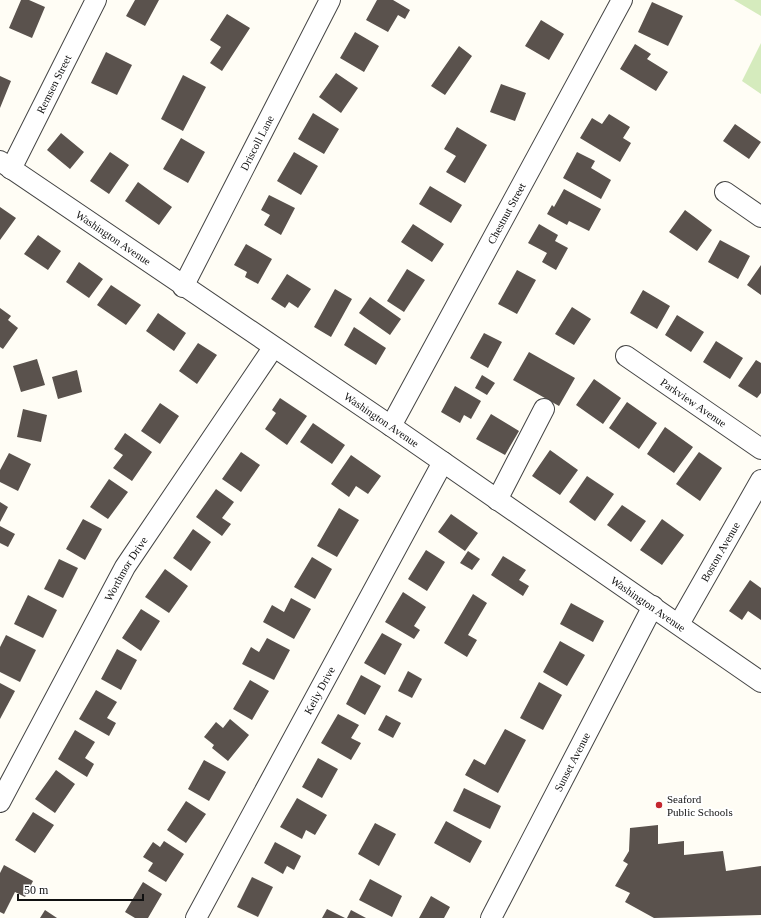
<svg xmlns="http://www.w3.org/2000/svg" width="761" height="918" font-family="Georgia,serif">
  <style>
    .green { fill: #d5ebbd }
    .building { fill: #5a524d }
    .lines { fill: none; stroke-linecap: round; stroke-linejoin: round }
    .minor-casing { stroke: #444; stroke-width: 22 }
    .minor { stroke: #fff; stroke-width: 20 }
    .poi-dot { fill: #c4262e; stroke: #fff; stroke-width: 1.5 }
    .labels { text-anchor: middle; dominant-baseline: central; stroke-width: 4; stroke-linejoin: round; paint-order: stroke }
    .street-label { font-size: 11px; fill: #111; stroke: #fff }
    .poi-label { font-size: 11px; fill: #111; stroke: #fff; text-anchor: start }
  </style>
  <rect width="100%" height="100%" fill="#fffdf5"/>
  <path class="green" d="M734,0h27v16z
    M761,43v51l-19,-13z"/>
  <path class="building" d="M21,0h8l16,7 -13,31 -23,-10z
    M135,0h24l-14,26 -19,-10z
    M377,0h16l17,10 -5,9 -7,-4 -10,17 -22,-12z
    M652,2l31,14 -15,30 -30,-14z
    M227,14l23,14 -28,43 -12,-8 11,-16 -11,-7z
    M541,20l23,14 -15,26 -24,-14z
    M355,32l24,14 -15,26 -24,-14z
    M635,44l16,10 -4,5 21,13 -12,19 -36,-22z
    M459,46l13,10 -27,39 -14,-9z
    M106,52l26,13 -15,30 -26,-12z
    M336,73l22,15 -17,25 -22,-16z
    M183,75l23,12 -23,44 -22,-12z
    M0,76l11,5 -11,27z
    M501,84l25,9 -11,28 -25,-9z
    M313,113l26,16 -15,25 -26,-15z
    M609,114l21,13 -7,11 8,5 -11,19 -40,-24 12,-20 10,6z
    M735,124l26,18 -12,17 -26,-18z
    M457,127l30,18 -22,38 -19,-11 10,-16 -12,-7z
    M61,133l23,19 -14,17 -23,-19z
    M181,138l24,14 -17,31 -25,-14z
    M110,152l19,13 -20,29 -19,-13z
    M294,152l24,14 -17,29 -24,-14z
    M577,152l18,9 -4,7 20,12 -10,19 -38,-21z
    M138,182l34,25 -13,18 -34,-24z
    M430,186l32,19 -11,18 -32,-19z
    M564,189l37,20 -12,22 -20,-10 -2,4 -20,-11 5,-9 2,2z
    M269,195l26,13 -14,27 -17,-10 6,-10 -9,-5z
    M0,207l16,11 -16,22z
    M685,210l27,20 -15,21 -28,-19z
    M413,224l31,20 -12,18 -31,-20z
    M539,224l19,11 -3,6 13,7 -12,22 -14,-8 5,-9 -19,-10z
    M38,235l23,16 -13,19 -24,-16z
    M720,240l30,16 -12,23 -30,-17z
    M246,244l26,15 -14,25 -13,-7 2,-5 -13,-7z
    M79,262l24,17 -14,19 -23,-16z
    M761,265v30l-14,-10z
    M407,269l18,11 -21,32 -17,-11z
    M517,270l19,10 -19,34 -19,-10z
    M287,274l24,15 -13,19 -9,-6 -4,6 -14,-9z
    M111,285l30,20 -15,20 -29,-20z
    M335,289l17,10 -21,38 -17,-10z
    M643,290l27,16 -13,23 -27,-16z
    M370,297l31,22 -11,16 -31,-22z
    M572,307l19,12 -17,26 -19,-11z
    M0,308l11,8 -3,4 10,8 -15,21 -3,-2z
    M158,313l28,20 -12,18 -28,-20z
    M677,315l27,17 -13,20 -26,-17z
    M354,327l32,21 -10,17 -32,-20z
    M484,333l18,9 -14,26 -18,-10z
    M716,341l27,17 -13,21 -27,-17z
    M198,343l19,12 -20,29 -18,-13z
    M529,352l46,26 -16,28 -46,-26z
    M37,359l8,26 -24,7 -8,-26z
    M756,360l5,3v30l-4,5 -19,-12z
    M77,370l5,22 -24,7 -6,-22z
    M482,375l13,8 -8,12 -12,-7z
    M594,379l27,19 -18,26 -27,-19z
    M455,386l26,15 -10,18 -7,-4 -4,8 -19,-11z
    M280,398l27,18 -20,29 -22,-16 11,-16 -4,-3z
    M627,402l30,21 -18,26 -30,-21z
    M160,403l19,13 -19,28 -19,-13z
    M23,409l24,6 -6,27 -24,-5z
    M491,414l28,17 -14,24 -29,-16z
    M313,423l32,22 -13,19 -32,-22z
    M665,427l28,20 -19,26 -27,-19z
    M125,433l27,19 -20,29 -19,-13 10,-13 -9,-6z
    M550,450l28,20 -18,25 -28,-19z
    M241,452l19,13 -19,27 -19,-13z
    M699,452l23,16 -22,33 -24,-17z
    M9,453l22,11 -13,27 -18,-9v-12z
    M351,455l30,21 -13,18 -12,-8 -7,11 -18,-13z
    M587,476l27,18 -19,27 -26,-19z
    M109,479l19,13 -20,27 -18,-12z
    M216,489l18,13 -12,16 9,6 -9,12 -26,-19z
    M0,502l8,5 -8,15z
    M622,505l24,16 -15,21 -24,-17z
    M339,508l20,12 -22,37 -20,-11z
    M451,514l27,19 -13,18 -27,-19z
    M83,519l19,10 -17,31 -19,-11z
    M662,519l22,16 -22,30 -22,-15z
    M0,526l15,8 -7,13 -8,-4z
    M193,529l18,13 -20,29 -18,-13z
    M426,550l19,12 -18,29 -19,-12z
    M468,551l12,8 -8,11 -12,-7z
    M503,556l23,14 -7,10 10,6 -6,10 -32,-21z
    M312,557l20,12 -17,30 -21,-12z
    M59,559l19,9 -15,30 -19,-9z
    M165,569l23,17 -19,27 -24,-16z
    M750,580l11,8v32l-13,-9 -6,9 -13,-9z
    M403,592l23,15 -12,19 6,4 -6,9 -29,-17z
    M473,594l14,9 -19,32 9,5 -10,17 -23,-14z
    M28,595l29,15 -14,28 -29,-14z
    M291,598l20,11 -17,30 -31,-17 9,-17 12,7z
    M571,603l33,18 -11,21 -33,-18z
    M141,609l19,12 -19,30 -19,-13z
    M382,633l20,11 -17,31 -21,-12z
    M6,635l30,15 -16,32 -20,-10v-25z
    M267,638l23,12 -16,30 -32,-16 9,-17 8,5z
    M560,641l25,14 -18,31 -24,-14z
    M117,649l20,11 -16,30 -20,-11z
    M408,671l14,8 -10,19 -14,-7z
    M361,675l20,11 -16,29 -19,-11z
    M250,680l19,11 -17,29 -19,-11z
    M539,682l23,13 -19,35 -23,-12z
    M0,683l15,8 -15,28z
    M96,690l21,12 -10,16 9,5 -7,13 -30,-17z
    M338,714l21,11 -8,13 10,5 -10,17 -30,-17z
    M386,715l15,8 -8,15 -15,-8z
    M230,719l19,16 -21,26 -16,-13 2,-3 -10,-8 12,-15 7,6z
    M505,729l21,11 -28,53 -33,-18 9,-16 11,6z
    M75,730l20,12 -10,16 9,6 -7,13 -29,-18z
    M318,758l20,11 -16,29 -20,-11z
    M204,760l22,12 -17,29 -21,-12z
    M56,770l19,14 -20,29 -20,-14z
    M464,788l37,18 -11,23 -37,-18z
    M297,798l30,17 -12,20 -9,-5 -4,9 -22,-12z
    M186,801l20,13 -20,29 -19,-13z
    M33,812l21,13 -19,28 -20,-13z
    M446,821l36,20 -12,22 -36,-20z
    M375,823l21,11 -17,32 -21,-12z
    M658,825v19l26,-3v14l39,-4 3,20 35,-5v49l-107,3 -29,-16 5,-9 -15,-7 13,-22 -5,-3 6,-10 1,-23z
    M164,841l20,13 -18,28 -18,-11 5,-8 -10,-6 10,-15 7,5z
    M275,842l26,14 -7,14 -7,-4 -4,8 -19,-11z
    M4,865l29,16 -8,16 -10,-5 -11,22 -4,-2v-39z
    M252,877l21,10 -15,30 -21,-10z
    M370,879l32,17 -10,21 -33,-17z
    M143,882l19,12 -14,24h-13l-10,-6z
    M431,896l19,11 -6,11h-25z
    M327,909l18,9h-23z
    M45,910l12,8h-17z
    M351,910l15,8h-19z"/>
  <g class="lines">
    <defs>
      <g id="minor">
        <path id="s1" d="M0,161l391,265 370,256"/>
        <path id="s2" d="M11,169l85,-169"/>
        <path d="M725,192l36,25"/>
        <path id="s3" d="M183,287l147,-287"/>
        <path id="s4" d="M626,356l135,93"/>
        <path id="s5" d="M391,426l231,-426"/>
        <path d="M497,500l47,-91"/>
        <path id="s6" d="M679,624l82,-144"/>
        <path id="s7" d="M0,802l125,-235 148,-219"/>
        <path id="s8" d="M196,918l247,-456"/>
        <path id="s9" d="M491,918l162,-312"/>
      </g>
    </defs>
    <use href="#minor" class="minor-casing"/>
    <use href="#minor" class="minor"/>
  </g>
  <circle class="poi-dot" cx="659" cy="805" r="4"/>
  <g class="labels">
    <g class="street-label">
      <text stroke="none"><textPath href="#s2" startOffset="95">Remsen Street</textPath></text>
      <text stroke="none"><textPath href="#s3" startOffset="162">Driscoll Lane</textPath></text>
      <text stroke="none"><textPath href="#s5" startOffset="242">Chestnut Street</textPath></text>
      <text stroke="none"><textPath href="#s1" startOffset="137">Washington Avenue</textPath></text>
      <text stroke="none"><textPath href="#s4" startOffset="82">Parkview Avenue</textPath></text>
      <text stroke="none"><textPath href="#s1" startOffset="461">Washington Avenue</textPath></text>
      <text stroke="none"><textPath href="#s6" startOffset="83">Boston Avenue</textPath></text>
      <text stroke="none"><textPath href="#s7" startOffset="265">Worthmor Drive</textPath></text>
      <text stroke="none"><textPath href="#s1" startOffset="785">Washington Avenue</textPath></text>
      <text stroke="none"><textPath href="#s8" startOffset="259">Keily Drive</textPath></text>
      <text stroke="none"><textPath href="#s9" startOffset="176">Sunset Avenue</textPath></text>
    </g>
    <g class="poi-label">
      <text x="667" y="799">Seaford<tspan x="667" dy="13">Public Schools</tspan></text>
    </g>
  </g>
  <path d="M18 894v6h125v-6" fill="none" stroke="#111111" stroke-width="2"/>
  <text x="24" y="894" font-size="12" fill="#111111" stroke="#ffffff" stroke-width="3" paint-order="stroke">50 m</text>
</svg>
